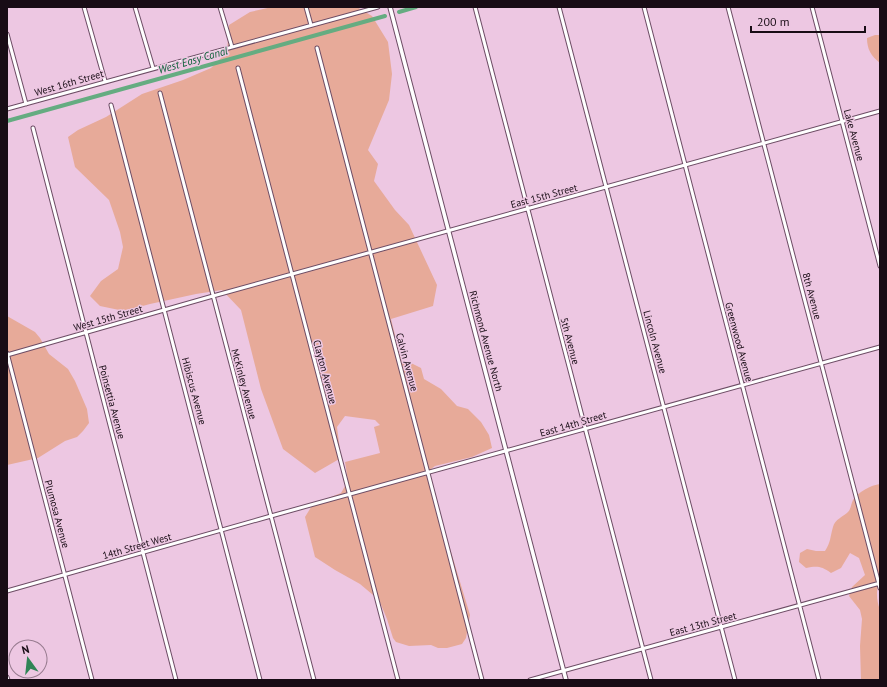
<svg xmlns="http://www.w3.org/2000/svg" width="887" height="687" font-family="'PT Sans',sans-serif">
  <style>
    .green { fill: #e7aa99 }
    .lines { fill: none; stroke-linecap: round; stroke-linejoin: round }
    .canal { stroke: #65ac81; stroke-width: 4 }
    .minor-casing { stroke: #6d4d65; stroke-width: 5 }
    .tertiary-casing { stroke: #6d4d65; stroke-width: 5.5 }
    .minor { stroke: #fff; stroke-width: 3 }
    .tertiary { stroke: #fff; stroke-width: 3.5 }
    .labels { text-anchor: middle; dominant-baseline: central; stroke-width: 3; stroke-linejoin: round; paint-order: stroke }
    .street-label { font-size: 10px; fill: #180c15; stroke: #edc7e2 }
    .water-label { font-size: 11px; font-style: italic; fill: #0f633b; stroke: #edc7e2 }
  </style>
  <rect width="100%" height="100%" fill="#edc7e2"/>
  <path class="green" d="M272,7h85l15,9 16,26 4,32 -3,26 -21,50 10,14 -4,17 21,29 14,15 28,60 -4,21 -42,13 11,44 7,-1 12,6 3,11 17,10 16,17 11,3 13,13 8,13 3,13 -20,9 -37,9 -8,6 43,143 -4,23 -4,6 -15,4h-9l-7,-3 -22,1 -13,-4 -3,-4 -6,-19 -8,-19 -19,-16 -25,-14 -20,-13 -10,-40 8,-13 28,-11 7,-12 -3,-19 35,-9 -6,-26 6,-2 -5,-5 -30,-4 -8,11 4,31 -26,15 -32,-24 -22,-60 -20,-79 -19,-20 -26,4 -46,10 -26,7 -24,-5 -10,-10 11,-15 17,-12 5,-22 -3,-15 -11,-32 -34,-33 -7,-30 10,-7 28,-13 36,-23 41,-14 28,-12 16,-16 2,-27 21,-13z
    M875,35h5v28c-9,-7 -13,-14 -13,-25z
    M7,316l28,16 5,6 9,16 19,15 7,12 12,28 2,14 -6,8 -6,6 -12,4 -27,17 -31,7z
    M880,484v101h-2c-2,10 -1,16 2,25v70h-19l-1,-34 2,-27 -2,-9 -11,-14 3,-9 13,-12 -6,-17 -9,-5 -9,15 -10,5c-10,-7 -14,-7 -25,-5l-7,-6 1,-9 7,-4 9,2h9c6,-9 5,-14 8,-24 2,-8 10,-10 15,-15 3,-3 3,-8 5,-12 5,-8 18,-15 27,-16z"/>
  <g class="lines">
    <path class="canal" d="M399,12l17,-5
      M7,121l378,-105"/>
    <defs>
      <path id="minor" d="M84,7l21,74
        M135,7l18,61
        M220,7l12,40
        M306,7l5,18
        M475,7l176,673
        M559,7l176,673
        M644,7l175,673
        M728,7l152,581
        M812,7l68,259
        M7,34l19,70
        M317,48l165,632
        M238,68l160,612
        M160,93l154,587
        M111,105l149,575
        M7,109l371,-102
        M33,128l143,552
        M7,353l85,327
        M7,355l206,-59 667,-185
        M7,591l264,-75 609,-169
        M7,677l1,3
        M530,680l350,-97"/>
      <path id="tertiary" d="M390,7l176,673"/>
    </defs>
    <use href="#minor" class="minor-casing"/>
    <use href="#tertiary" class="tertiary-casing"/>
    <use href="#minor" class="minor"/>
    <use href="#tertiary" class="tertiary"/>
  </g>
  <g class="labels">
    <g class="street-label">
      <text transform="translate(69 83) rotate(-16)">West 16th Street</text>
      <text transform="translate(854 135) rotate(75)">Lake Avenue</text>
      <text transform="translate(544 196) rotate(-15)">East 15th Street</text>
      <text transform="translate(812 296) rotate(75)">8th Avenue</text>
      <text transform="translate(108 318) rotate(-16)">West 15th Street</text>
      <text transform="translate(486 341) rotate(75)">Richmond Avenue North</text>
      <text transform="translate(570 341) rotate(75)">5th Avenue</text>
      <text transform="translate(655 342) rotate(75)">Lincoln Avenue</text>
      <text transform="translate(739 342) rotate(75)">Greenwood Avenue</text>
      <text transform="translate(407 362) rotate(75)">Calvin Avenue</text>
      <text transform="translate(325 372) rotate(75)">Clayton Avenue</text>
      <text transform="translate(244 384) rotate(75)">McKinley Avenue</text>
      <text transform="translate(194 391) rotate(75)">Hibiscus Avenue</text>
      <text transform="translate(112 402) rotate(75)">Poinsettia Avenue</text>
      <text transform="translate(573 424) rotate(-16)">East 14th Street</text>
      <text transform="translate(57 514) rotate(75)">Plumosa Avenue</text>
      <text transform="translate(137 546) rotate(-16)">14th Street West</text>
      <text transform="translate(703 624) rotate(-15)">East 13th Street</text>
    </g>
    <g class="water-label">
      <text transform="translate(193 60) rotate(-16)">West Easy Canal</text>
    </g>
  </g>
  <rect width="887" height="687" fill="none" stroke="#180c15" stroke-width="16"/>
  <g transform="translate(28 659) rotate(345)"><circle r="19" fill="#edc7e2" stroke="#987c90"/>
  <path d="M0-3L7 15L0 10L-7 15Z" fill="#308456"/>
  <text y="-6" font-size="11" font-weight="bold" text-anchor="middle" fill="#180c15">N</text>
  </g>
  <path d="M751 26v6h114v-6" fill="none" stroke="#180c15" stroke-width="2"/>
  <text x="757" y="26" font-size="12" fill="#180c15" stroke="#edc7e2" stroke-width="3" paint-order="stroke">200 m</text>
</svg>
